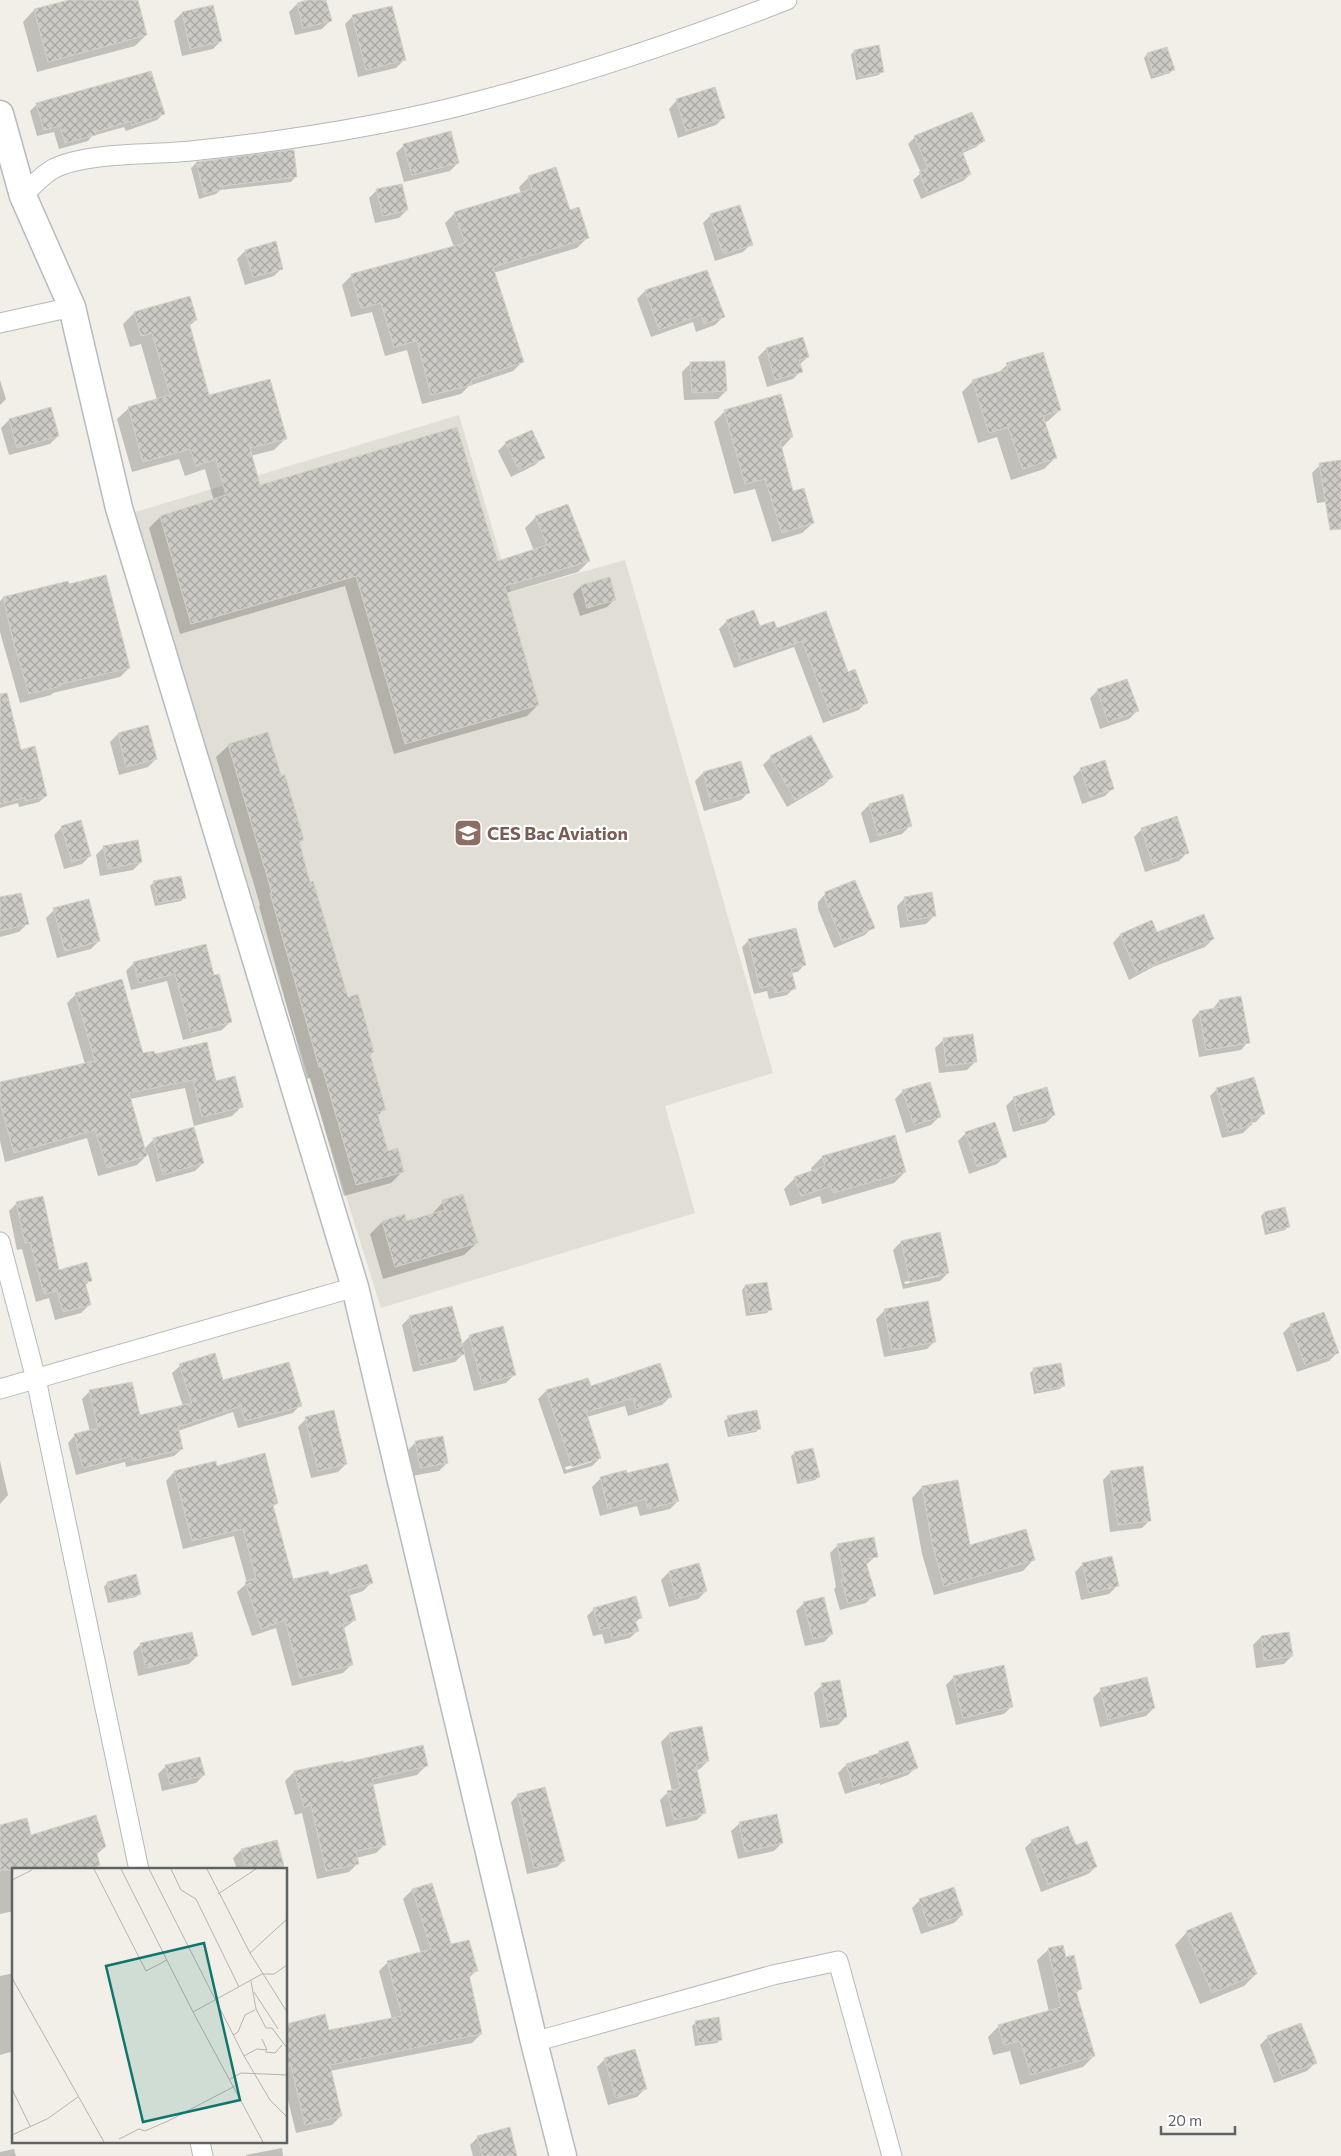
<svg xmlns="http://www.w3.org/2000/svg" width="1341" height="2156" font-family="Commissioner,sans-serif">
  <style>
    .education { fill: #e1ded6 }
    .shadow { fill: #0003; fill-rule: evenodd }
    .building { fill: url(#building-cross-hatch); stroke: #d6d1c6 }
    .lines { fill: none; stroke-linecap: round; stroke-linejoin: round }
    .street-casing { stroke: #b5b8bc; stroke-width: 21 }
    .secondary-casing { stroke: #b6babf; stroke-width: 29 }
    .street { stroke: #fff; stroke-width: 19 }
    .secondary { stroke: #fff; stroke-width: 26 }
    .labels { text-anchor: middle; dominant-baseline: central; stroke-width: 4.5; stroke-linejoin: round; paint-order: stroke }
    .education-label { font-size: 18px; font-weight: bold; fill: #785e54; stroke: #fff; text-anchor: start }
    .inset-road { fill: none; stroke: #b3b3b1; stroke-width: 1 }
    .view { fill: #0f766e; fill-opacity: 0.15; stroke: #0f766e; stroke-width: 2.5 }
    .inset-edge { fill: none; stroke: #5f6368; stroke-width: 2.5 }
  </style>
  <defs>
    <pattern id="building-cross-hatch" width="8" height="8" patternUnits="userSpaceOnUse" patternTransform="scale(1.25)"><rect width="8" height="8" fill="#cccac5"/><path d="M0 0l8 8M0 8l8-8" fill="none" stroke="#a9a8a4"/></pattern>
  </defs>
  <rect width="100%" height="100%" fill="#f1efe8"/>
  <path class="education" d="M459,415l52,177 114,-32 148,513 -108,33 30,107 -314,95 -249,-795z"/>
  <path class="shadow" d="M67,0h69l10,35 -11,11 -98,26 -14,-50 11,-12 34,-8z
    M313,0h12l5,21 -8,8 -27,6 -6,-23 8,-8z
    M212,6l9,35 -8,8 -31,7 -8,-35 8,-8z
    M353,16l51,44 -8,8 -38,9 -13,-53z
    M854,51l28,20 -3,4 -23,5 -5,-25z
    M1147,54l26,15 -3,4 -19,6 -7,-21z
    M150,72l13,42 -6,6 -31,11 -2,-4 -32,9 -4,5 -29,8 -5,-17 -17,4 -7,-25 6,-6z
    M677,100l47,17 -8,8 -38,13 -9,-29z
    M915,137l68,4 -7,6 -15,7 9,20 -7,7 -42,18 -8,-19 8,-7 -13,-29z
    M404,145l54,18 -8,8 -46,11 -8,-29z
    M293,151l3,25 -5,6 -71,8 -4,4 -17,5 -8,-31 5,-5z
    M529,177l40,35 18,26 -10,10 -84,25 29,89 -9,9 -44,15 -8,8 -39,10 -15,-54 -22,6 -13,-44 -21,5 -9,-32 10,-10 102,-28 -9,-24 10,-10 66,-19 -2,-7z
    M377,190l30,20 -8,8 -24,5 -6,-25z
    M711,215l40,29 -8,8 -28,9 -12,-38z
    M275,243l7,25 -8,8 -29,9 -8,-26 8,-8z
    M681,278l42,39 -8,8 -19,7 -3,-10 -42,15 -14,-38 8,-8z
    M134,313l62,7 -7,6 19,71 77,42 -11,11 -24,6 9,30 238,77 37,-12 -9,-23 11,-11 53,44 -11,11 -72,21 32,112 -11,11 -133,38 -49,-168 -165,48 -31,-106 11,-11 54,-16 -9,-32 -20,7 -6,-17 -47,13 -15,-53 12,-11 28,-8 -16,-56 -11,3 -7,-23z
    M802,339l6,18 -9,8 2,6 -8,8 -26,8 -9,-30 8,-8z
    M690,364l36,27 -8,8 -34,1 -2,-28z
    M1007,365l53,45 -12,11 -4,2 12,34 -12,12 -33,11 -14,-43 -19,6 -16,-51 11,-11 25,-8z
    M0,380l6,19 -6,6z
    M725,411l67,26 -10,11 10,45 21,30 -11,10 -30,9 -17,-53 -21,5 -20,-72z
    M9,420l49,16 -8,8 -41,11 -8,-27z
    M506,443l37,14 -8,8 -24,12 -13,-26z
    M1341,462v38l-24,3 -5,-30 8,-8z
    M609,578l6,21 -8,8 -27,9 -7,-22 8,-8z
    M3,598l126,70 -9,9 -67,16 -2,2 -31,8 -20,-71v-31z
    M825,612l22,62 19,28 -7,8 -36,13 -29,-76 -60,21 -15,-39 8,-8 49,8z
    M1098,690l39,21 -8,8 -29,10 -10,-31z
    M147,727l9,32 -8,8 -29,8 -9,-33 8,-8z
    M0,729l20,22 26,45 -7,6 -20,5 -1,-4 -18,5z
    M229,745l74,94 -5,5 49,154 26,54 -4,4 15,53 -7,7 10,36 16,19 -12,12 -47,13 -34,-118 -3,1 -48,-173 1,-1 -44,-148z
    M771,757l61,20 -8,8 -37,22 -24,-42z
    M1081,769l32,19 -8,8 -23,8 -9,-27z
    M703,773l46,19 -8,8 -37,11 -9,-30z
    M869,805l41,21 -8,8 -32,9 -9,-30z
    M62,827l28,29 -8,8 -18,5 -10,-34z
    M1142,829l45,24 -8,8 -34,11 -11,-35z
    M104,847l37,15 -8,8 -33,6 -4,-21z
    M154,882l30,16 -3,3 -26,5 -5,-20z
    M826,893l47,34 -8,8 -31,13 -16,-39v-7z
    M0,898l27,26 -8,8 -19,5z
    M905,898l29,18 -8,8 -26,4 -3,-22z
    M54,910l45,31 -8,8 -34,9 -11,-40z
    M1151,922l6,12 56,5 -8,8 -52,20 -24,13 -16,-37 7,-8z
    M749,940l55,25 -6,7 -7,1 3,15 -7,7 -18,4 -2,-8 -13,3 -12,-47z
    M134,963l79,14 17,45 -8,8 -39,10 -16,-59 -36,9 -5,-19z
    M76,994l66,61 12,1 61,26 26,25 -9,9 -38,10 -9,-38 -55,11 14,50 10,-10 49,24 -8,8 -39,11 -8,-28 -11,11 -39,11 -11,-38 -82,24 -5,-21v-58l85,-19 -18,-61z
    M1219,1001l29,41 -7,8 -42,7 -7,-37 7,-8 13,-2z
    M972,1035l3,27 -8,8 -28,3 -4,-25 8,-8z
    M1217,1089l46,25 -7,8 -5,1v2l-8,8 -21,5 -12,-42z
    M903,1091l36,26 -8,8 -25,8 -11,-34z
    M1014,1098l40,17 -8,8 -33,9 -7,-26z
    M966,1133l39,23 -8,8 -28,10 -11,-33z
    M822,1157l83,15 -11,11 -72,21 -2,-8 -30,10 -6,-17 11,-11 17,-6 -1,-4z
    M443,1202l34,41 -13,12 -81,24 -13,-45 12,-12 22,-6 2,7 25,-8z
    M17,1203l41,68 32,9 -5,6 4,19 -8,8 -26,7 -6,-22 -13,4 -14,-53 -5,1 -8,-39z
    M1264,1213l25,13 -4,4 -20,5 -4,-19z
    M901,1242l47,31 -8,8 -37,8 -10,-39zM940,1274v2l-35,8 -1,-2z
    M745,1286l25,23 -3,4 -21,3 -4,-26z
    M884,1311l51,30 -8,8 -43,8 -8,-38z
    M410,1317l51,28 9,-9 44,39 -8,8 -32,8 -10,-38 -9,9 -42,10 -11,-47z
    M1291,1325l46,28 -8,8 -32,11 -14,-39z
    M180,1366l42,15 78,24 -7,8 -55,15 -5,-16 -55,19 4,18 -8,7 -48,11 -1,-5 -49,13 -8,-32 7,-8 15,-3 -8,-33 8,-8 49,25 44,-10 -11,-33z
    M1034,1369l30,16 -4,4 -26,5 -4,-21z
    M587,1379l3,9 80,9 -8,8 -34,11 -3,-10 -38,11 13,41 -8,8 -28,8 -26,-75 8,-8zM592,1460v2l-26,8 -1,-3z
    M728,1418l31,10 -3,4 -28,5 -4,-16z
    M306,1419l40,45 -8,8 -27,6 -13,-51z
    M416,1442l31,21 -8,8 -27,5 -4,-26z
    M795,1453l23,24 -3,3 -18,4 -6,-28z
    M0,1461l8,34 -8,9z
    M216,1467l61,36 -4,4 19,74 37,-4 42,6 -8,8 -15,5 7,24 -12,9 9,35 -9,9 -51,13 -16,-58 -24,8 -15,-44 10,-9 -13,-47 -51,13 -17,-68 8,-9z
    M625,1472l1,3 52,26 -8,8 -30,7 -3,-10 -37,10 -8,-29 8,-8z
    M1111,1472l39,48 -8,8 -32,4 -7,-52z
    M922,1487l47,60 64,13 -10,11 -89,24 -12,-41 -10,-56z
    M838,1545l38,11 -10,9 8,30 -8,8 -26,7 -6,-21 2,-2 -6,-34z
    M1083,1564l34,22 -8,8 -28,6 -6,-28z
    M669,1572l37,19 -8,8 -29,8 -8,-27z
    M107,1583l33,11 -4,3 -28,6 -4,-16z
    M804,1603l28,31 -8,8 -19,4 -9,-35z
    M594,1609l46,9 -5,5 2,8 -7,7 -25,6 -3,-10 -9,2 -6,-20z
    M1261,1637l31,19 -8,8 -28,4 -3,-23z
    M141,1644l56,12 -8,8 -51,12 -5,-24z
    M954,1677l58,29 -8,8 -48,11 -10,-40z
    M822,1685l24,32 -8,8 -18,3 -6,-35z
    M1101,1690l53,18 -8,8 -46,11 -7,-29z
    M669,1734l39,27 -8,8 -4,1 9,42 -8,8 -31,7 -6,-27 8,-8 4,-1 -11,-49z
    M879,1752l37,15 -8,8 -28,10v-2l-35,11 -7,-21 8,-8 30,-9z
    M342,1764l84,2 -9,9 -45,10 13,59 -9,9 -20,5 2,5 -9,9 -32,7 -15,-66 -7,2 -10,-34 9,-9z
    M166,1766l38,9 -8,8 -34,8 -4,-17z
    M518,1795l46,65 -7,7 -30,7 -16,-72z
    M740,1823l42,20 -8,8 -36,8 -7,-28z
    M1032,1841l43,6 21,20 -8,7 -47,18 -16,-44z
    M105,1847l-9,8 3,10 -5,5h-80v41l-14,3v-65z
    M241,1850l41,16 -4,4h-41l-4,-12z
    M431,1884l20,62 25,25 -8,8 13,55 -9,9 -142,28 11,45 -9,9 -36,8 -10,-41v-67l42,6 64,-12 -13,-48 9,-9 33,-9 -18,-54 9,-9z
    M920,1900l42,15 -8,8 -33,11 -9,-26z
    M1187,1932l69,42 -12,12 -44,18 -25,-59z
    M1048,1950l32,39 -4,5 18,62 -11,11 -63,18 -10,-34 -17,4 -5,-18 11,-11 50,-14 -12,-52z
    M14,1973v78l-14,4v-79z
    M696,2022l25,17 -4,4 -22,3 -3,-20z
    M1268,2037l47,26 -8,8 -33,12 -14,-38z
    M605,2059l40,30 -8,8 -29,8 -11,-38z
    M478,2137l37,19h-42l-3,-11z
    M282,2148l1,8h-37v-1z
    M14,2149l2,7h-16v-4z"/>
  <path class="building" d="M69,0h69l9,35 -99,27 -14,-53z
    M307,0h19l6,21 -29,7 -6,-25z
    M213,5l9,36 -32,8 -8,-37z
    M392,6l14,54 -40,10 -14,-55z
    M879,45l5,27 -25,5 -5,-27z
    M1167,47l8,23 -21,6 -7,-23z
    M151,71l14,43 -33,11 -1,-4 -36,11 1,3 -31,8 -5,-17 -16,4 -8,-27z
    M715,87l10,31 -39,13 -10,-32z
    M972,112l13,29 -23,10 9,23 -44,19 -8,-21 9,-4 -14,-32z
    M451,131l8,32 -47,12 -9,-31z
    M290,150h4l3,27 -75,9 1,3 -19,5 -8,-32z
    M556,167l14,43 9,-3 10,31 -96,29 31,95 -53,18 1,5 -41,10 -14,-54 -23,6 -13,-44 -20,5 -10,-34 114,-31 -11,-31 78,-23 -4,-13z
    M402,184l6,26 -25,6 -7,-27z
    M740,205l13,40 -30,9 -13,-40z
    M276,241l7,28 -30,8 -8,-27z
    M707,270l18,47 -21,7 -3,-9 -42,15 -14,-40z
    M190,296l7,24 -8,2 20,73 61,-16 17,60 -37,9 10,37 197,-58 41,134 49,-16 -12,-29 33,-12 22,57 -85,25 34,119 -134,39 -49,-168 -165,48 -31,-108 66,-21 -10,-36 -20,7 -6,-17 -47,13 -15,-55 42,-12 -18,-62 -11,3 -7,-24z
    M803,337l6,20 -10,3 4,12 -28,8 -9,-32z
    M1043,352l18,58 -18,6 14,42 -34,11 -15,-42 -19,6 -17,-53 36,-11 -2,-6z
    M725,361l2,30 -35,2 -2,-31z
    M781,394l12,43 -13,4 13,50 11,-3 10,35 -32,10 -17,-54 -20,5 -21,-74z
    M51,407l8,29 -42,12 -8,-29z
    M532,430l13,28 -26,12 -14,-28z
    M1341,460v69l-11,1 -11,-67z
    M106,575l24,93 -69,16v2l-32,8 -15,-50 -11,-47 65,-16 1,3z
    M610,577l6,23 -29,8 -6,-23z
    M754,610l6,16 14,-5 3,7 49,-17 22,61 7,-3 13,34 -37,13 -29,-75 -61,21 -15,-42z
    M1127,679l12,32 -31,11 -11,-33z
    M7,693l14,57 14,-4 12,50 -22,5 -1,-3 -24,6v-110z
    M148,725l9,34 -31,8 -8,-34z
    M268,732l13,43h4l19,65 -5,1 11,41 3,-1 35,116 10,-3 16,58 -4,2 16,56 -9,2 11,39 10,-3 6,24 -48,13 -34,-118h-3l-49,-174h2l-44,-149z
    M811,735l22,42 -38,23 -25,-44z
    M1105,760l9,29 -24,8 -10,-29z
    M741,761l9,32 -39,10 -8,-31z
    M903,794l9,32 -34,10 -9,-32z
    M1177,816l12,37 -36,12 -12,-37z
    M81,820l10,36 -19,6 -11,-36z
    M138,840l4,22 -34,7 -5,-23z
    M181,876l5,22 -28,5 -5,-22z
    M855,880l20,48 -33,13 -17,-41v-8z
    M932,892l4,24 -28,5 -4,-24z
    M21,893l8,31 -29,7v-34z
    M89,899l11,42 -35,10 -12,-43z
    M1204,914l10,25 -56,23v1l-21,10 -17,-39 32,-14 5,12z
    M796,928l10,37 -15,4 5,20 -21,4 -2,-8 -13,3 -12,-49z
    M206,944l8,31 5,-1 13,48 -41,11 -16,-59 -36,9 -6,-21z
    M122,979l21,74 11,-2 1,3 52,-12 9,39 19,-5 8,31 -41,10 -9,-37 -64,13 18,63 -40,12 -12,-38 -81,23 -14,-51v-20l95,-21 -20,-68z
    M1241,996l9,47 -44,7 -7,-39 21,-4 -1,-7z
    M973,1034l4,28 -31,4 -3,-28z
    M1254,1077l11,37 -14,4 1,7 -23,7 -13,-44z
    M930,1082l11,35 -27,8 -12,-35z
    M1047,1087l8,28 -34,10 -8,-28z
    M995,1122l12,35 -30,10 -12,-35z
    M194,1127l10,36 -41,12 -10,-37z
    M895,1135l11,37 -73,21 -2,-7 -30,10 -7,-19 31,-11 -3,-10z
    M463,1194l15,49 -83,24 -13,-46 23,-7 1,7 39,-11 -3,-10z
    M43,1196l16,74 28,-8 5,19 -7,1 6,23 -28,7 -6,-21 -13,3 -14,-52 -5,1 -9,-41z
    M1285,1207l5,20 -22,5 -4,-20z
    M940,1232l9,41 -39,9 -9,-41z
    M767,1282l5,28 -22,3 -5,-28z
    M928,1301l8,41 -44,8 -8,-41z
    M452,1306l13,48 -44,11 -12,-49z
    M1324,1312l15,41 -34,12 -15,-41z
    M503,1326l13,49 -34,9 -13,-49z
    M215,1353l8,27 66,-18 13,44 -57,15 -4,-15 -63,21 5,22 -50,12 -1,-5 -49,12 -9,-34 24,-6 -9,-38 43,-8 8,33 52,-12 -13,-39z
    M660,1363l12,34 -36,12 -3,-11 -47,14 15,46 -29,9 -26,-77 42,-12 3,8z
    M1061,1363l4,23 -28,5 -4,-23z
    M334,1410l13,54 -29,7 -13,-54z
    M757,1410l4,19 -30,6 -4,-19z
    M443,1436l5,27 -28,5 -5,-27z
    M813,1448l7,29 -19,5 -7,-30z
    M265,1453l13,50 -5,2 20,74 35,-8 2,4 37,-11 6,19 -25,7 8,30 -13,4 10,41 -53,13 -15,-58 -24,9 -16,-47 11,-4 -13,-49 -51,12 -18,-70 42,-10 1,5z
    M668,1463l11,38 -31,8 -3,-10 -37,10 -8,-32 26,-7 1,3z
    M1143,1466l8,55 -33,4 -8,-54z
    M958,1480l12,65 56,-16 9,31 -91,26 -12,-43 -10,-57z
    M874,1537l4,20 -13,2 11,37 -28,7 -7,-23 3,-1 -7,-35z
    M1112,1556l7,30 -30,7 -7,-30z
    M699,1563l8,28 -31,8 -7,-28z
    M136,1574l5,20 -22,6h-8l-4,-18z
    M636,1596l6,22 -7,2 4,11 -27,7 -3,-11 -9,3 -7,-22z
    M824,1597l9,37 -20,5 -10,-37z
    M192,1632l6,24 -52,12 -6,-25z
    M1289,1632l4,24 -29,5 -3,-25z
    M1004,1665l9,42 -50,11 -10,-42z
    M1147,1677l8,31 -47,12 -8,-32z
    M840,1680l7,37 -19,4 -7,-38z
    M702,1726l7,35 -13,3 10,49 -32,7 -7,-29 13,-3 -11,-55z
    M908,1741l10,27 -30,10v-2l-35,11 -7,-23 33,-11v-2z
    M423,1745l5,21 -56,13 14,66 -30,6 3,13 -33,7 -15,-66 -7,2 -10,-36 49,-10v2z
    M200,1757l5,18 -35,9 -5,-19z
    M545,1787l20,74 -31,7 -17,-74z
    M777,1814l6,29 -38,9 -6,-30z
    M96,1815l10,32 -10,3 4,15 -15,5h-85v-45l27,-7 4,17z
    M1068,1826l8,19 11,-4 10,26 -49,18 -17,-45z
    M277,1840l7,26 -14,4h-23l-6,-21z
    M432,1883l19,61 18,-4 9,31 -9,3 13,60 -152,31 12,51 -37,9 -14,-59 -5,1v-43l39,-10 4,16 73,-14 -15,-55 44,-12 -19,-60z
    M954,1887l9,28 -34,12 -10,-28z
    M1231,1912l26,62 -45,19 -26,-62z
    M1063,1945l3,12 8,-2 8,34 -6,2 19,65 -64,19 -11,-34 -16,4 -6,-20 63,-18 -13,-59z
    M719,2017l3,23 -23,3 -4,-22z
    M1301,2023l16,40 -35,13 -15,-40z
    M635,2049l12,40 -31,9 -12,-40z
    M510,2127l7,29h-34l-6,-20z"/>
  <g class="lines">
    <defs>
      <path id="street" d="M23,196c9,-10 18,-20 30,-27 32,-17 100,-14 138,-18 96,-10 194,-25 288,-50 104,-27 207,-62 308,-101
        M0,323l72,-16
        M0,1242l36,137 103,491
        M0,1389l355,-102
        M534,2042l239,-67 65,-14 54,195
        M200,2142l3,14"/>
      <path id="secondary" d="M0,114l23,82 49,111 47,201 236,779 179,755 29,114"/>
    </defs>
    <use href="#street" class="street-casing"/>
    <use href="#secondary" class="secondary-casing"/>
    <use href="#street" class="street"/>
    <use href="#secondary" class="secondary"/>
  </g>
  <defs>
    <symbol id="school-square" viewBox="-11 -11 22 22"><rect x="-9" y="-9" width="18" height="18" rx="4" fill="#8d6e63" stroke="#fff"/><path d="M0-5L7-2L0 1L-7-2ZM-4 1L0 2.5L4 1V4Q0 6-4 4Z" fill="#fff"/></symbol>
  </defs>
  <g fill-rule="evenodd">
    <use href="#school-square" x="452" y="817" width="32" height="32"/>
  </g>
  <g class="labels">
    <g class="education-label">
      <text x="487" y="833">CES Bac Aviation</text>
    </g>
  </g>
  <g transform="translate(12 1868)">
    <rect width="275" height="275" fill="#f1efe8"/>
    <path class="inset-road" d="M82,1l52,102 21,-11M109,1l72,143 70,130M137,1l95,187 26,44 17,17M159,1l10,21 15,9 43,88M195,1l43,84 37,59M0,12l20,-10M206,26l38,-25M238,85l37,-34M0,110l92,164M239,113l5,28 10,19h6l15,20M242,124l24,37M181,144l69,-38h12l13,-9M221,167l5,-3 7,-17 10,-5M253,184l10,1 7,-8M232,188l13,-7 10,1 -5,-11M218,211l11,-6 46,2M0,221l18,37M0,267l35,-16 31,-22M107,271l20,-10 6,2 23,-10 67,-35"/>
    <path class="view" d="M192,75l36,157 -97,22 -37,-156z"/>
    <rect width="275" height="275" class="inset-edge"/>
  </g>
  <path d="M1161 2126v8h74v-8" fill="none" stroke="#5f6368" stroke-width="2.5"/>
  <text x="1168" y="2126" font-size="15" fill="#5f6368" stroke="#ffffff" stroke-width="4" paint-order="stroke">20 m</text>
</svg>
